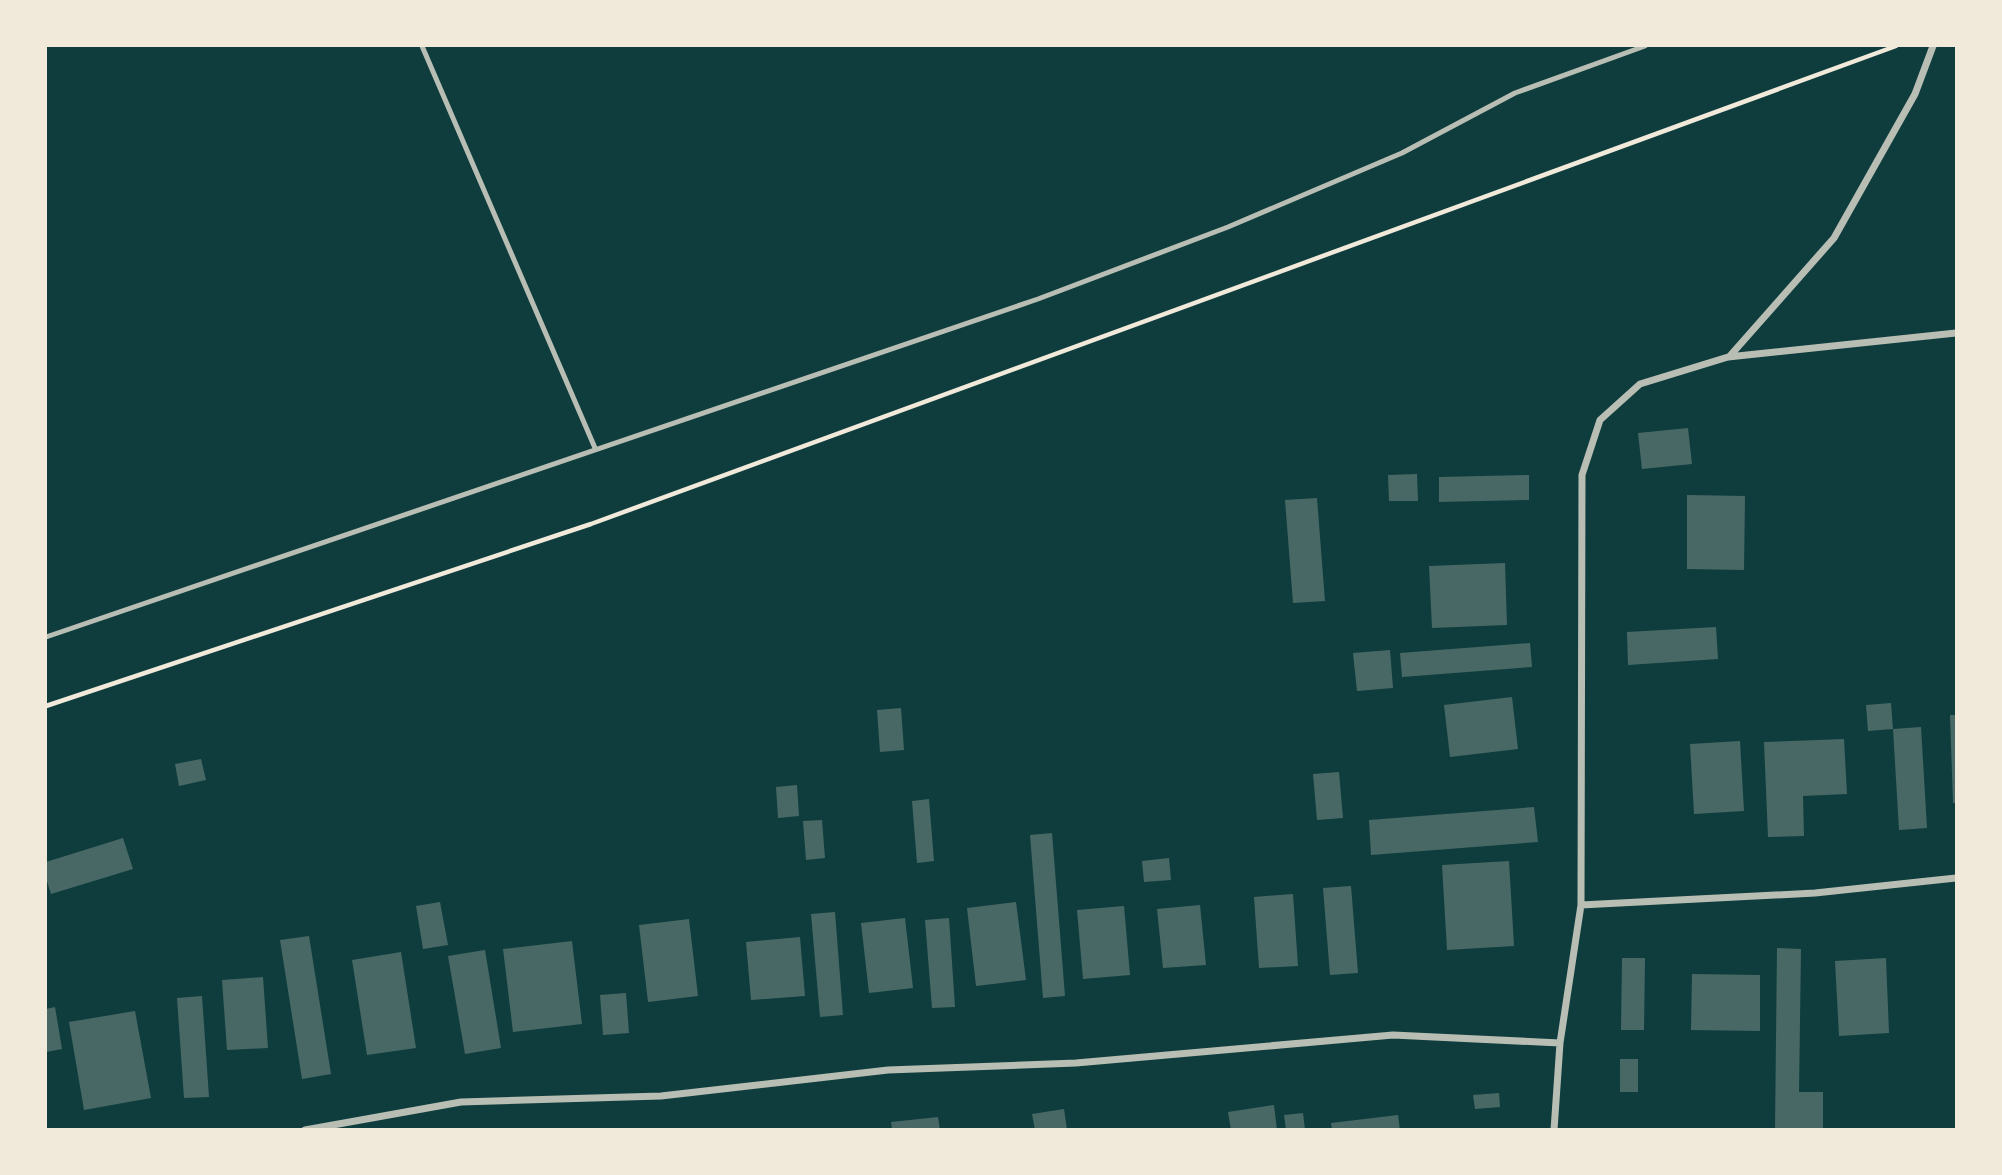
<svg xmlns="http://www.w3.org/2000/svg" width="2002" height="1175" font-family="Raleway,sans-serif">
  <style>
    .building { fill: #486865 }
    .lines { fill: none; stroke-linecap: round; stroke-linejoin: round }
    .path { stroke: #f1e9da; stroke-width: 4.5 }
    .service { stroke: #b8beb3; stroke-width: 5 }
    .minor { stroke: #b8beb3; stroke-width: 7 }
  </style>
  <rect width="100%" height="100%" fill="#0f3d3e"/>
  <path class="building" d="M1688,428l4,36 -50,5 -4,-36z
    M1417,474l1,27h-29l-1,-26z
    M1529,475v25l-90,2v-25z
    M1687,495l58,1 -1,74 -57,-1z
    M1317,498l8,103 -32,2 -8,-103z
    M1505,563l2,62 -75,3 -3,-62z
    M1716,627l2,32 -90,6 -1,-33z
    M1530,643l2,24 -130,10 -2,-24z
    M1390,650l3,38 -36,3 -4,-38z
    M1512,697l6,52 -68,8 -6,-52z
    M1891,703l2,26 -25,2 -2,-26z
    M901,708l3,42 -24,2 -3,-42z
    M1950,715h6v88h-3z
    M1921,727l6,101 -28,2 -6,-101z
    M1844,739l3,55 -44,2 1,40 -36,1 -4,-95z
    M1740,741l4,70 -50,3 -4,-70z
    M201,759l5,21 -27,6 -4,-22z
    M1339,772l4,46 -26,2 -4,-46z
    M797,785l2,31 -21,2 -2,-31z
    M929,799l5,62 -17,2 -5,-62z
    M1534,807l4,35 -167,13 -2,-35z
    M822,820l3,38 -19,2 -3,-39z
    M1052,833l13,163 -22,2 -13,-163z
    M123,838l10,31 -82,25 -5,-16v-16z
    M1169,858l2,22 -27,2 -2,-21z
    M1509,861l5,85 -67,4 -5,-85z
    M1351,886l7,87 -28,2 -7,-87z
    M1293,894l5,72 -39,2 -5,-71z
    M440,902l8,43 -25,4 -7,-43z
    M1016,902l10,78 -50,6 -9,-78z
    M1200,905l6,60 -43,3 -6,-59z
    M1124,906l6,69 -47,4 -6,-69z
    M835,912l8,103 -23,2 -9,-103z
    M905,918l8,70 -44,5 -8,-70z
    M949,918l6,89 -23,1 -7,-88z
    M689,919l9,77 -50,6 -9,-77z
    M309,936l22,138 -29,5 -22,-139z
    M800,937l5,59 -54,4 -5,-58z
    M572,941l10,83 -69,8 -10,-83z
    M1777,948l24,1 -2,143h24v38h-48z
    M485,950l16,98 -36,6 -17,-98z
    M401,952l15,96 -49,7 -15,-95z
    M1622,958h23l-1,72h-23z
    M1886,958l3,75 -50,3 -4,-75z
    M1692,974l68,1v56l-69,-1z
    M263,977l5,71 -41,2 -5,-70z
    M626,993l3,40 -26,2 -3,-40z
    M202,996l7,101 -25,1 -7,-100z
    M55,1007l7,42 -16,3v-43z
    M135,1011l16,87 -67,12 -15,-88z
    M1620,1059h18v33h-18z
    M1499,1093l1,14 -25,2 -2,-14z
    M1274,1105l3,25h-46l-3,-18z
    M1064,1109l3,21h-32l-3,-16z
    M1303,1113l2,17h-19l-2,-15z
    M1398,1115l2,15h-68l-1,-7z
    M938,1117l2,13h-48l-1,-8z"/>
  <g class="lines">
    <path class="path" d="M46,706l545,-182 1305,-478"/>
    <path class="service" d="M422,46l173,402
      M46,637l992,-338 190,-72 174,-74 113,-60 130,-47"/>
    <path class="minor" d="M1729,357l105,-119 81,-144 18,-48
      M1581,905l234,-12 141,-15
      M305,1130l156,-28 200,-6 227,-26 188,-7 317,-28 167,8
      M1554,1130l6,-87 21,-138 1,-430 18,-55 40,-36 88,-27 228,-24"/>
  </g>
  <rect width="2002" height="1175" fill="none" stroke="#f1e9da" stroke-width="94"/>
</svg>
